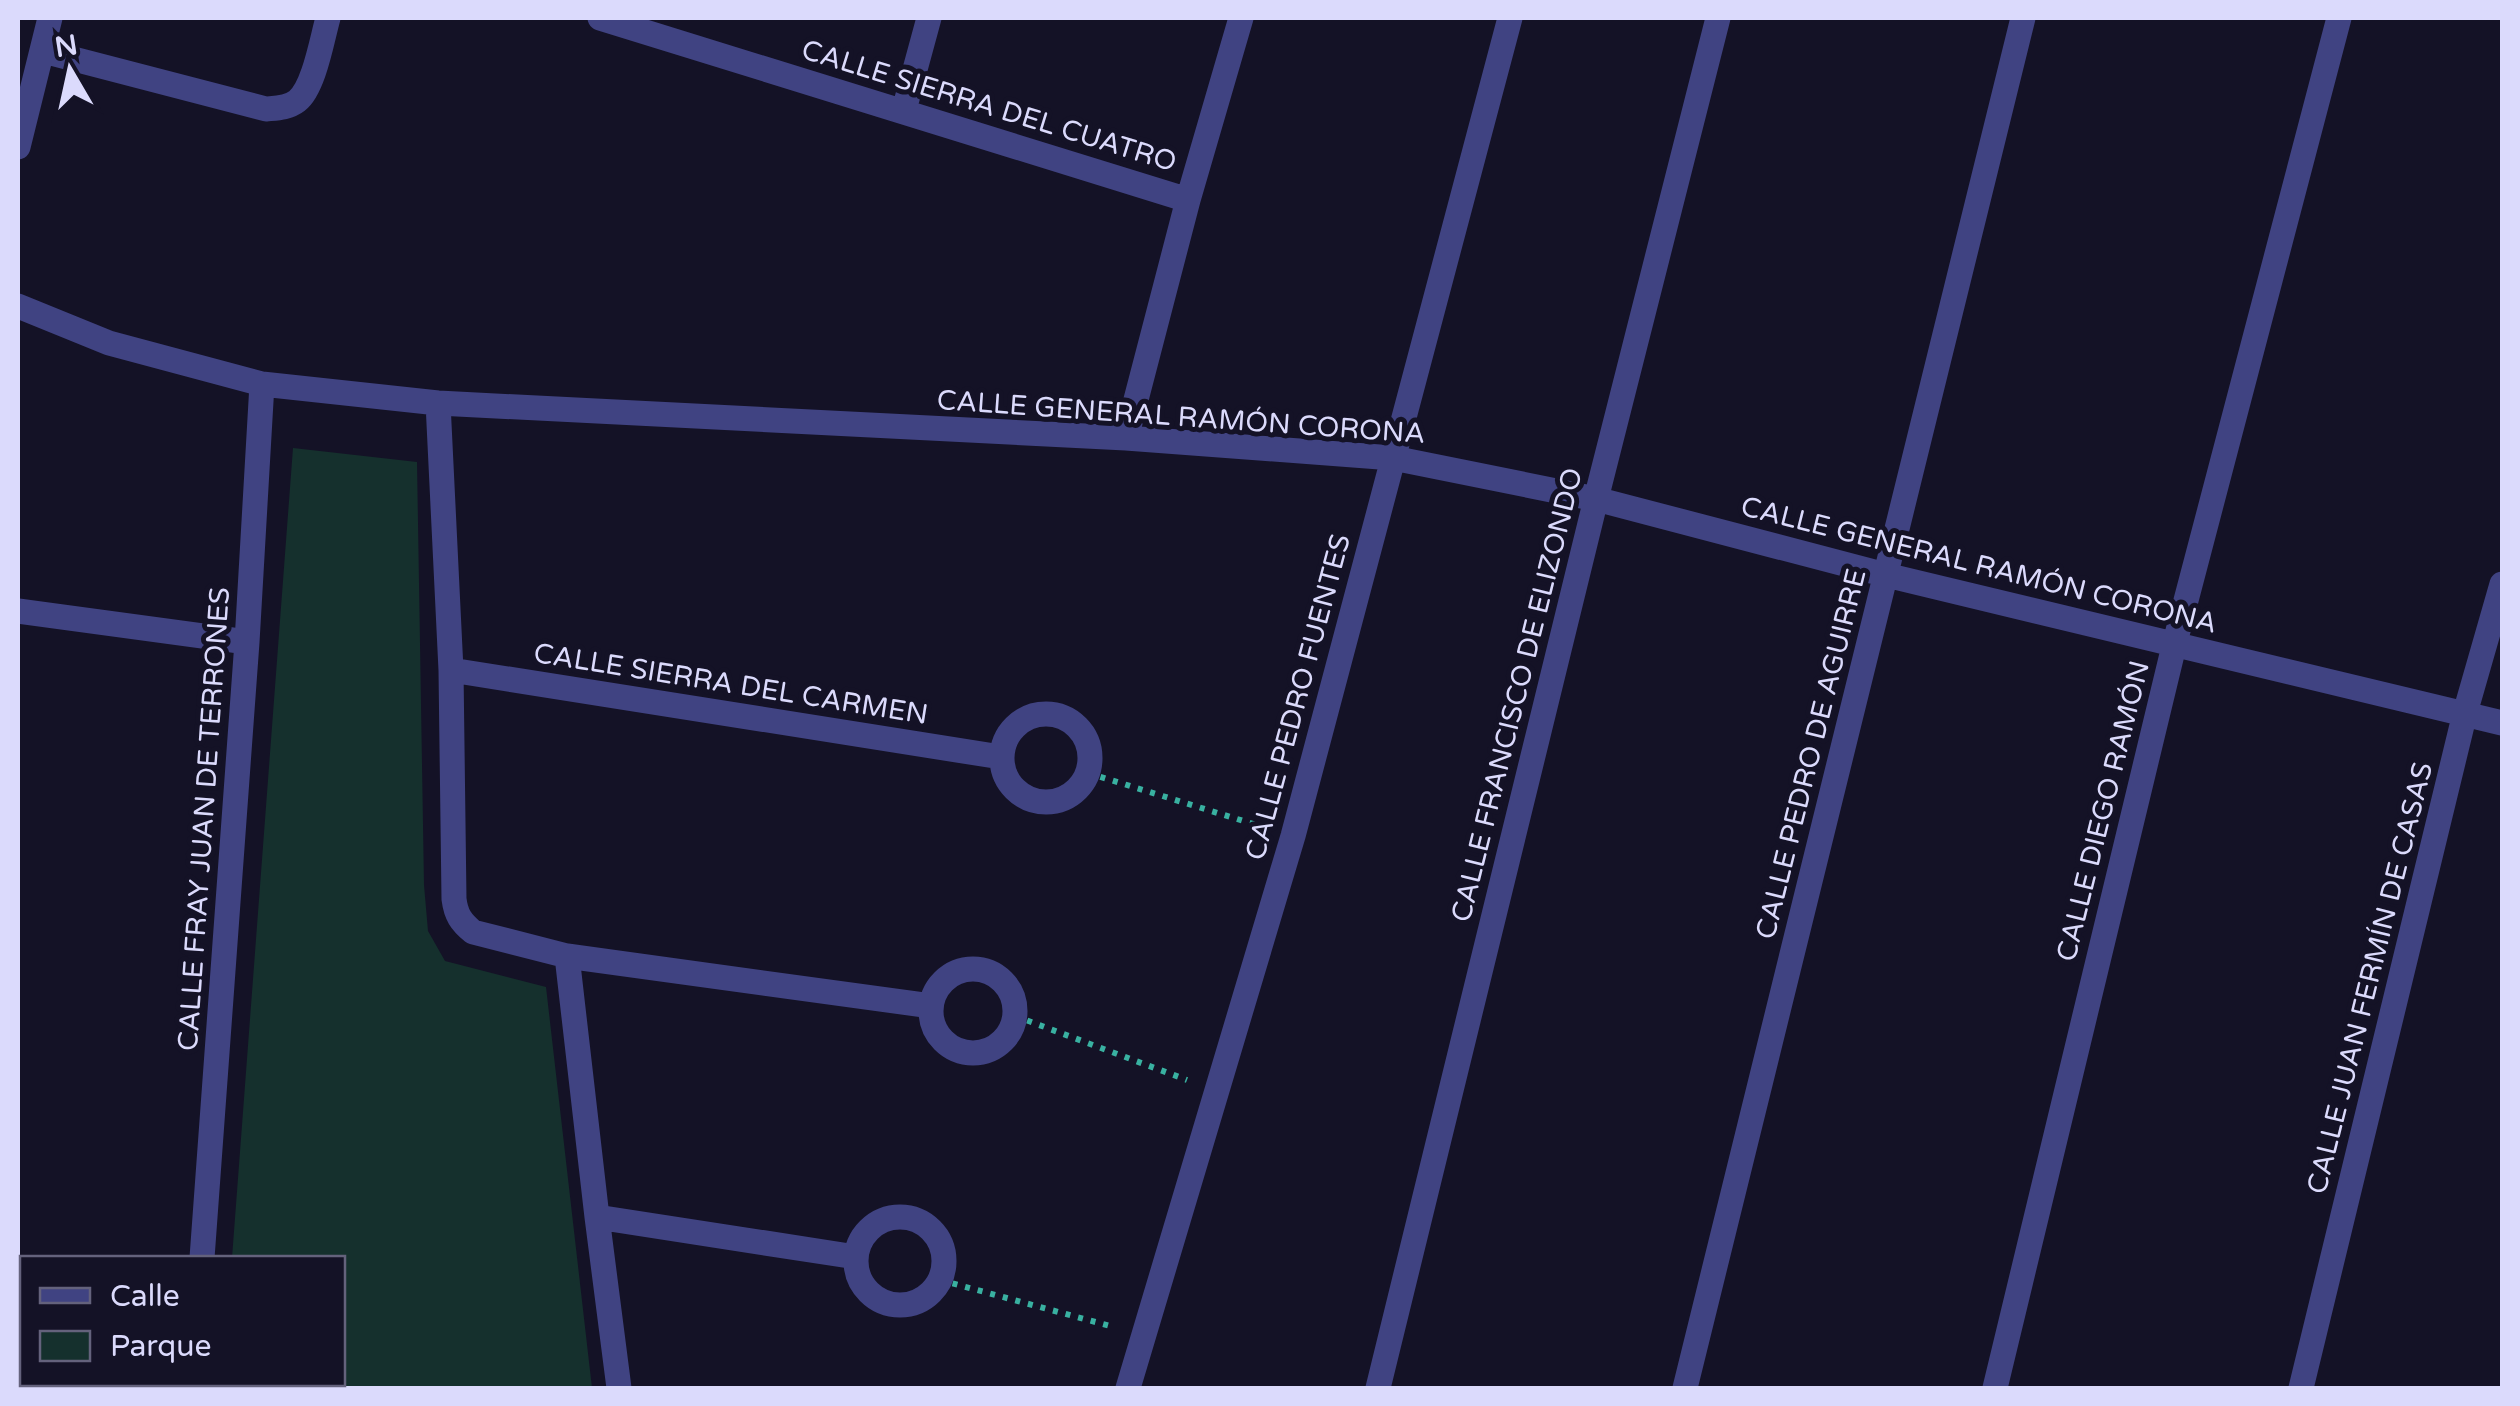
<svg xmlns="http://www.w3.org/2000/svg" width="2520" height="1406" font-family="'Varela Round',sans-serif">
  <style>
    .green { fill: #15302d }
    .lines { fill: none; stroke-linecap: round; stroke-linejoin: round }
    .path { stroke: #39b1a1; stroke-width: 6; stroke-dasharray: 5 8; stroke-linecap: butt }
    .minor { stroke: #404382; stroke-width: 25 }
    .labels { text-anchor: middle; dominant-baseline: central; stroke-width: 10; stroke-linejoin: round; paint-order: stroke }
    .street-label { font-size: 28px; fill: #dbdafc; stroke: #141226 }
  </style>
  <rect width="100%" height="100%" fill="#141226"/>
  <path class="green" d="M293,448l124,14 7,423 4,46 17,30 101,26 46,401h-370l1,-4h119v-126h-110z"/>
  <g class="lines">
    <path class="path" d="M1088,773l175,54
      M1015,1016l172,64
      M940,1280l174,47"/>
    <path class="minor" d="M600,18l588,182
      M43,51l223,58c10,-1 22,-1 31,-8 17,-13 25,-62 31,-83
      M904,110l25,-92
      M18,147l32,-129
      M18,306l91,37 153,41 176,19 688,35 267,20 203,41 290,76 616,148
      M438,403l13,267 3,229c2,16 7,23 19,33l94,24 364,50
      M1126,438l62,-238 53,-182
      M18,611l229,31
      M451,670l550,87
      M1002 758a44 44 0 1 1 88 0a44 44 0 1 1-88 0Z
      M567,956l30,261 22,171
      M931 1011a42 42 0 1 1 84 0a42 42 0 1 1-84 0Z
      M597,1217l259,40
      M856 1261a44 44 0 1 1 88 0a44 44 0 1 1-88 0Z
      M202,1258l45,-616 15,-258
      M190,1388l2,-4
      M1128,1388l165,-552 217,-818
      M1378,1388l218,-889 122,-481
      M1685,1388l338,-1370
      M1995,1388l179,-742 165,-628
      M2301,1388l164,-675 37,-129"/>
  </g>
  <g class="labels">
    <g class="street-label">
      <text transform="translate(989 106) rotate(17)">CALLE SIERRA DEL CUATRO</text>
      <text transform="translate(1181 417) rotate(4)">CALLE GENERAL RAMÓN CORONA</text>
      <text transform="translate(1979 565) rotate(14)">CALLE GENERAL RAMÓN CORONA</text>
      <text transform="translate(731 684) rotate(9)">CALLE SIERRA DEL CARMEN</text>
      <text transform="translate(1517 695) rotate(-76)">CALLE FRANCISCO DE ELIZONDO</text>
      <text transform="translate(1298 697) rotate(-75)">CALLE PEDRO FUENTES</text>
      <text transform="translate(1811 754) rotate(-76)">CALLE PEDRO DE AGUIRRE</text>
      <text transform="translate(2103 811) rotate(-76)">CALLE DIEGO RAMÓN</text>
      <text transform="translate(204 819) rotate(-86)">CALLE FRAY JUAN DE TERRONES</text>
      <text transform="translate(2370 978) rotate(-76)">CALLE JUAN FERMÍN DE CASAS</text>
    </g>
  </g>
  <rect width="2520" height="1406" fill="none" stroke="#dbdafc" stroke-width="40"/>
  <rect x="20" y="1256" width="325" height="130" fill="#141226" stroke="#64627c" stroke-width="2.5"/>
  <rect x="40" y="1288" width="50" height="15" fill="#404382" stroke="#64627c" stroke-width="2.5"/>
  <text x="110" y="1306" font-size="30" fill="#dbdafc">Calle</text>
  <rect x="40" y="1331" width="50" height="30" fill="#15302d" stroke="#64627c" stroke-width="2.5"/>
  <text x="110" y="1356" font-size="30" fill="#dbdafc">Parque</text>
  <g transform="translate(70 70) rotate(351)" stroke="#141226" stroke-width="8" paint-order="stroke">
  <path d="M0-8L18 38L0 25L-18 38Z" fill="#dbdafc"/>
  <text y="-15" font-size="28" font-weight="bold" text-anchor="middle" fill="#dbdafc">N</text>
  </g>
</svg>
